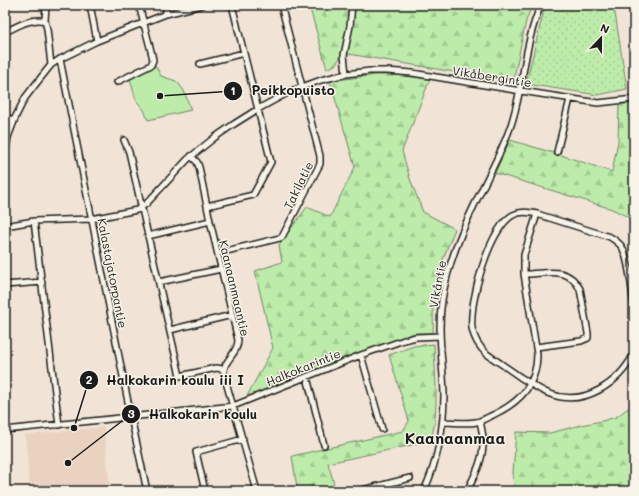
<svg xmlns="http://www.w3.org/2000/svg" width="639" height="496" font-family="Mali,sans-serif">
  <style>
    .built { fill: #ead2c0 }
    .grass { fill: url(#grass-dots); stroke: #6c8463 }
    .forest { fill: url(#forest-firs); stroke: #6c8463 }
    .park { fill: #bdecaa; stroke: #6c8463 }
    .lines { fill: none; stroke-linecap: round; stroke-linejoin: round }
    .minor-casing { stroke: #1c1c1c; stroke-width: 8 }
    .minor { stroke: #f7f3e8; stroke-width: 5 }
    .labels { text-anchor: middle; dominant-baseline: central; stroke-width: 3; stroke-linejoin: round; paint-order: stroke }
    .street-label { font-size: 12px; fill: #1c1c1c; stroke: #f7f3e8 }
    .district-label { font-size: 16px; font-weight: bold; fill: #1c1c1c; stroke: #f7f3e8 }
    .leader { fill: none; stroke: #1c1c1c; stroke-width: 1.5 }
    .callout-dot { fill: #1c1c1c; stroke: #f7f3e8; stroke-width: 1.5 }
    .mark-label { font-size: 12px; text-anchor: middle; font-weight: bold; fill: #fff }
    .callout-label { font-size: 13px; text-anchor: middle; font-weight: bold; fill: #1c1c1c; stroke: #f7f3e8; stroke-width: 3; stroke-linejoin: round; paint-order: stroke }
  </style>
  <defs>
    <pattern id="grass-dots" width="8" height="8" patternUnits="userSpaceOnUse"><rect width="8" height="8" fill="#bdecaa"/><path d="M2 2h.1M6 6h.1" fill="none" stroke="#a2ca92" stroke-width="1.8" stroke-linecap="round"/></pattern>
    <pattern id="forest-firs" width="22" height="20" patternUnits="userSpaceOnUse"><rect width="22" height="20" fill="#bdecaa"/><path d="M5 1l3.5 6h-7zM16 11l3.5 6h-7z" fill="#a2ca92"/></pattern>
  </defs>
  <rect width="100%" height="100%" fill="#f1e4d6"/>
  <filter id="ink" filterUnits="userSpaceOnUse"><feTurbulence type="fractalNoise" baseFrequency=".025" numOctaves="2"/><feDisplacementMap in="SourceGraphic" scale="8" xChannelSelector="R" yChannelSelector="G"/><feConvolveMatrix kernelMatrix="1 2 1 2 8 2 1 2 1" color-interpolation-filters="sRGB"/></filter>
  <g filter="url(#ink)">
    <path class="built" d="M104,427l6,64h-80l-5,-56z"/>
    <path class="grass" d="M547,5h61l1,2h5l13,82 -29,6 -72,-11 12,-50 6,-24z"/>
    <path class="forest" d="M309,5h223l-6,16 -13,61 -170,-29 -8,12 -8,4z
      M375,75h21l34,4 -28,72 8,28 13,33 32,17c-9,22 -18,43 -21,66 -2,12 0,26 -1,38h-17l-170,65 27,-50 -18,-77 27,-9 -3,-17 28,-38 23,10 25,-50 -25,-86z
      M634,103v117l-22,-11 -117,-36 15,-33 54,16 48,16 6,-31 1,-36z
      M434,344c1,31 5,62 -2,93l-20,8 -84,18 8,28h-52l13,-3 -5,-32 111,-25 6,-10 -20,-66 25,-9z
      M634,404v87h-120l-1,-19 3,-40 34,1 31,-8 21,-4 14,-4z"/>
    <path class="park" d="M156,66l5,10 15,5 3,3 5,7 7,19 -43,10 -4,-10 -8,-10 -6,-21 22,-12z"/>
    <g class="lines">
      <defs>
        <path id="minor" d="M46,5l-1,16 2,8 4,36
          M90,5l7,36
          M166,14l36,-9
          M5,32c11,-5 27,-15 40,-11
          M60,59l71,358 16,74
          M200,64l44,-11
          M346,74l-2,-19 6,-29 2,-21
          M117,82l34,-17 2,-5 -1,-5 -13,-50
          M5,116l9,5
          M124,140l5,12 51,224 36,-8 7,1
          M557,152l13,-53
          M5,156l3,-19 8,-21 9,-18 10,-13 16,-20 9,-6 37,-18 69,-27v-9
          M191,156l6,6 2,5 11,54 28,119c0,15 -16,20 -14,35l33,116
          M207,206l46,-11 18,-33 -39,-157
          M34,221l25,204
          M5,226l29,-5 57,-2 46,-9 9,-6 42,-45 26,-21 20,-14 24,-15 33,-18 30,-11 25,-6 24,-3h17l25,2 103,17 83,13 36,-4
          M148,236l62,-15
          M218,253l62,-15 2,-1 38,-73v-8l-39,-151
          M524,274c22,0 43,-9 56,15l8,44v5l-7,3 -45,6
          M159,282l62,-13
          M5,285l37,-3
          M634,306c-2,-14 -5,-48 -12,-59 -3,-4 -7,-7 -12,-10l-73,-23c-9,-2 -16,-3 -24,1 -24,13 -44,87 -41,113 2,11 7,19 15,26 11,8 22,15 33,23 10,6 19,13 30,17 34,13 68,-10 84,-40
          M170,330l62,-15
          M361,355l21,74
          M307,377l17,68
          M443,422c10,0 24,2 33,0 6,-1 12,-5 17,-7 27,-13 44,-30 44,-61l-13,-80v-19l13,-41
          M5,430l182,-19 46,-5 128,-51 43,-15 12,-3 24,-1
          M205,491l-9,-39 47,-13
          M359,491l51,-13
          M424,491c14,-31 20,-64 20,-97 -1,-32 -7,-63 -2,-94 7,-45 27,-85 47,-125 8,-16 16,-32 22,-50 13,-39 13,-82 30,-120
          M467,491c8,-16 17,-32 16,-51 0,-7 -2,-13 -3,-19"/>
      </defs>
      <use href="#minor" class="minor-casing"/>
      <use href="#minor" class="minor"/>
    </g>
  </g>
  <g class="labels">
    <g class="street-label">
      <text transform="translate(492 76) rotate(9)">Vikåbergintie</text>
      <text transform="translate(298 185) rotate(-64)">Takilatie</text>
      <text transform="translate(113 273) rotate(79)">Kalastajatorpantie</text>
      <text transform="translate(437 284) rotate(-79)">Vikåntie</text>
      <text transform="translate(235 288) rotate(77)">Kaanaanmaantie</text>
      <text transform="translate(303 367) rotate(-22)">Halkokarintie</text>
    </g>
    <g class="district-label">
      <text x="455" y="437">Kaanaanmaa</text>
    </g>
  </g>
  <path class="leader" d="M160 96L233 91M74 428L89 380M68 463L131 414"/>
  <g class="callout-dot">
    <circle cx="160" cy="96" r="4"/>
    <circle cx="74" cy="428" r="4"/>
    <circle cx="68" cy="463" r="4"/>
    <circle cx="233" cy="91" r="10"/>
    <circle cx="89" cy="380" r="10"/>
    <circle cx="131" cy="414" r="10"/>
  </g>
  <g class="mark-label">
    <text x="233" y="95">1</text>
    <text x="89" y="384">2</text>
    <text x="131" y="418">3</text>
  </g>
  <g class="callout-label">
    <text x="293" y="95">Peikkopuisto</text>
    <text x="175" y="385">Halkokarin koulu iii I</text>
    <text x="203" y="419">Halkokarin koulu</text>
  </g>
  <rect width="639" height="496" fill="none" stroke="#f7f3e8" stroke-width="20"/>
  <rect x="10" y="10" width="619" height="476" fill="none" stroke="#1c1c1c" stroke-width="1.5" filter="url(#ink)"/>
  <g transform="translate(601 38) rotate(22)" stroke="#f7f3e8" stroke-width="3" paint-order="stroke">
  <path d="M0-3L7 15L0 10L-7 15Z" fill="#1c1c1c"/>
  <text y="-6" font-size="11" font-weight="bold" text-anchor="middle" fill="#1c1c1c">N</text>
  </g>
</svg>
